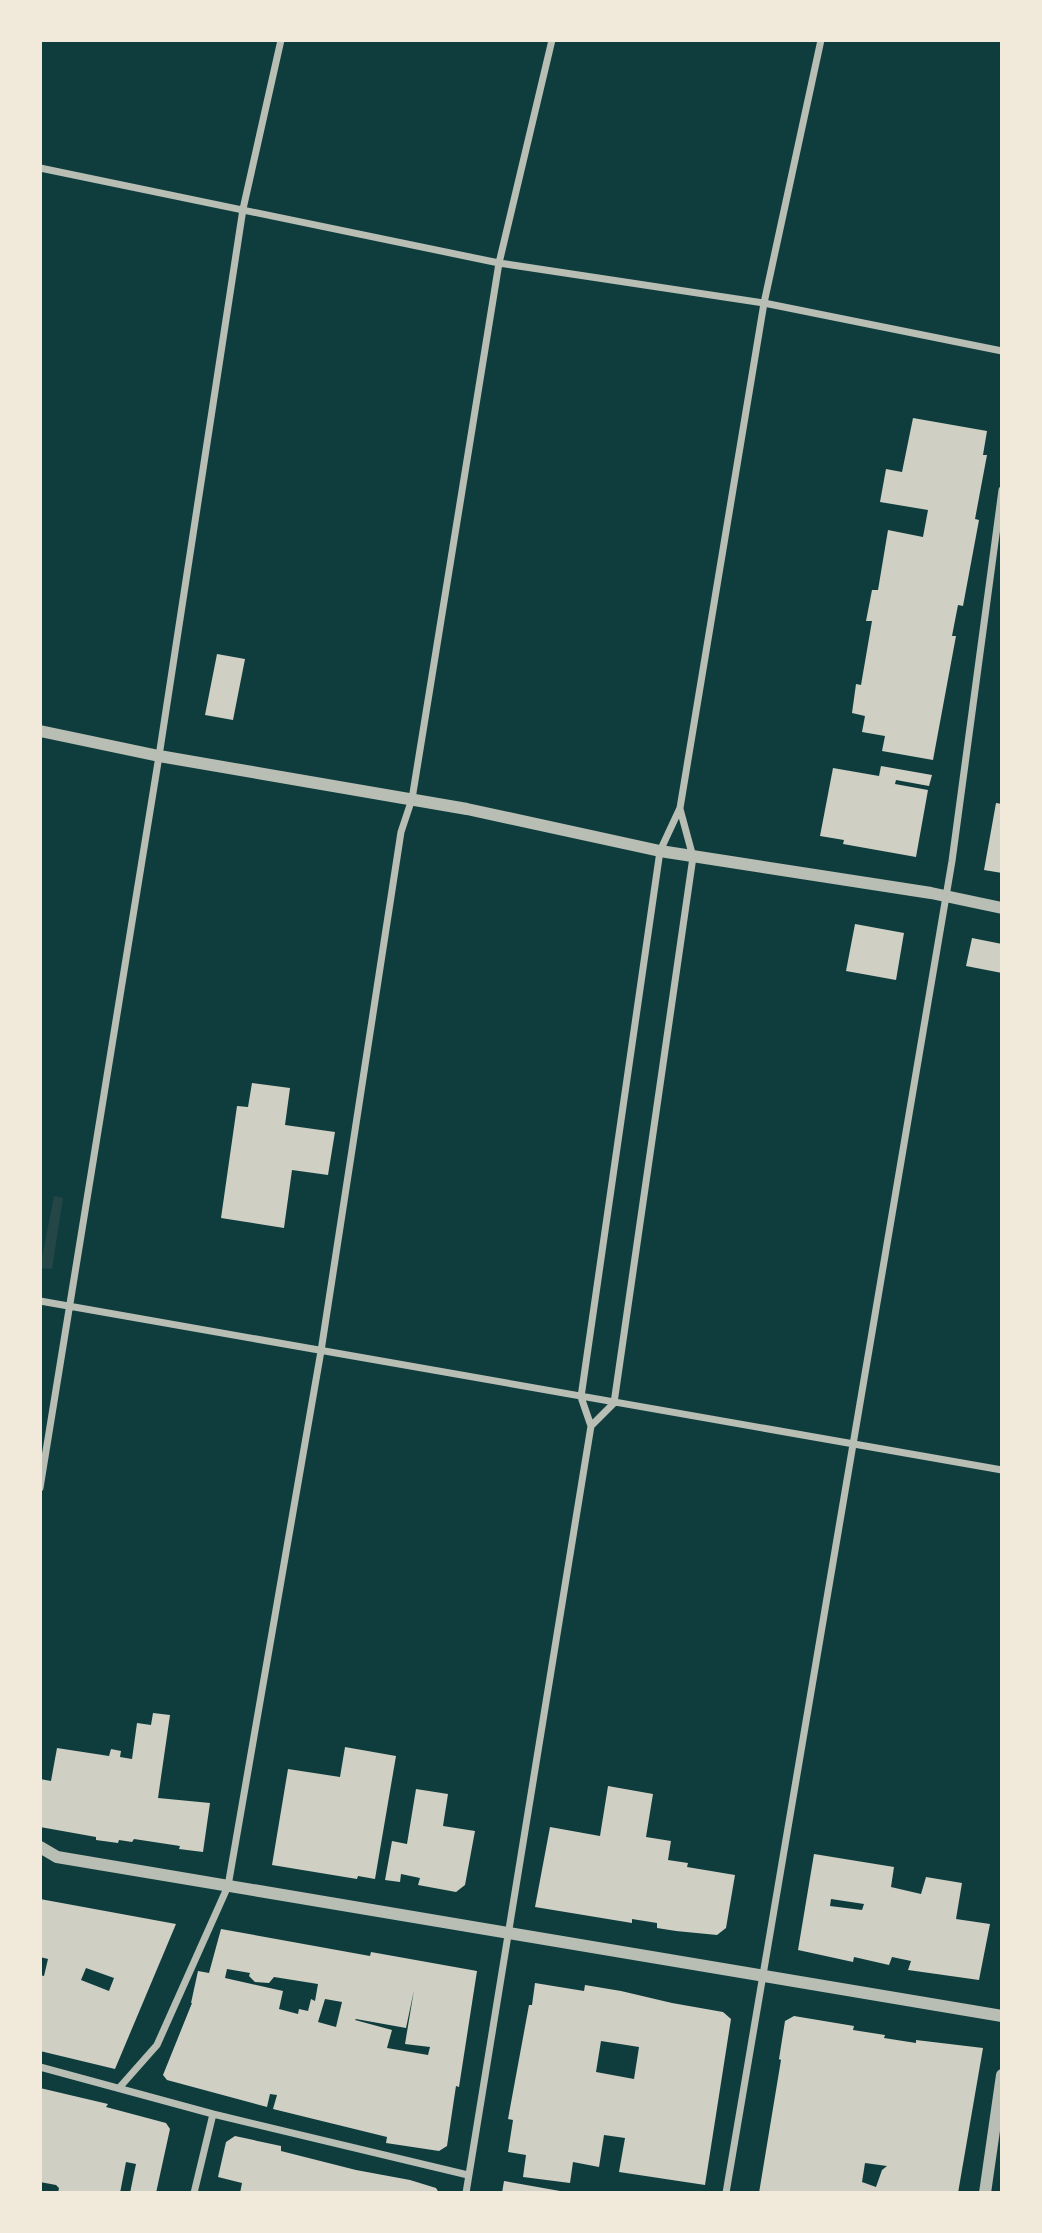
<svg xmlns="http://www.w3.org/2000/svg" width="1042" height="2233" font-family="'Titillium Web',sans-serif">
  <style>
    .green { fill: #244646 }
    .building { fill: #cfcfc3; fill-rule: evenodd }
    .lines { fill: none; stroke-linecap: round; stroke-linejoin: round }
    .minor { stroke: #b8beb3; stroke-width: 7 }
    .tertiary { stroke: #b8beb3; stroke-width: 12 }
  </style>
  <rect width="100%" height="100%" fill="#0f3d3e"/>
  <path class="green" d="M54,1196l9,2 -11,71 -12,-1z"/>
  <path class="building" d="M913,418l74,13 -4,24h4l-12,64 4,1 -16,86 -5,-1 -6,31h4l-23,124 -51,-9 3,-15 -23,-4 3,-16 -13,-3 4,-29 5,1 11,-64h-6l6,-31h6l10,-60 35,7 5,-27 -48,-8 6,-33 16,3z
    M217,654l28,5 -12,61 -28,-5z
    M881,766l51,9 -3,11 -33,-6 -1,4 33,6 -12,67 -73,-13 1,-4 -24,-4 13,-68 46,8z
    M996,803l6,1v69l-18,-3z
    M855,924l49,9 -8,47 -50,-9z
    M972,938l30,6v29l-36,-7z
    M252,1083l38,5 -5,37 50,7 -7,43 -36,-5 -8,58 -63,-10 16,-112 11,1z
    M153,1713l17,2 -12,83 52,5 -7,49 -24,-3 1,-3 -46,-7 -2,3 -13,-2 -1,3 -22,-3v-3l-56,-10v-48l11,2 6,-33 52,8 2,-7 10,2 -1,6 12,2 5,-36 14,2z
    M345,1747l51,9 -21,123 -17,-3 -1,3 -85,-14 16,-96 52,8z
    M608,1786l45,8 -7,43 25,4 -3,19 20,3 -1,4 48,8 -9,53 -9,7 -41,-4 -19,-3v-5l-25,-4v4l-97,-16 15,-80 50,9z
    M416,1789l32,5 -5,32 32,5 -10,54 -9,7 -38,-7 2,-7 -19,-4 -1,8 -15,-2 7,-39 15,3z
    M814,1854l80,13 -3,20 30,7 5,-17 36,6 -6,36 34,5 -11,56 -71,-10 3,-9 -19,-4 -3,8 -35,-8 -1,5 -55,-12zM831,1899l33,5 -2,6 -32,-4z
    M40,1899l136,25 -61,145 -75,-18v-76l4,1 4,-17 -8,-2zM86,1968l28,10 -5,13 -28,-11z
    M221,1929l149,27 1,-4 106,19 -18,116 -3,-1 -9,60 -8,5 -53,-8 1,-6 -114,-28 4,-14 -7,-1 -3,13 -100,-27 -4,-5 29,-72h-1l7,-32 11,2zM227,1969l23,4 -1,3 6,6 14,1 5,-6 44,7 -3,17 -4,-2 -3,12 -9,-2 -1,5 -19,-5 4,-18 -58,-13zM414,1990l-9,54 25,3 -2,8 -41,-7 5,-18 -37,-10 1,-1 50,9zM325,1999l17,3 -6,25 -18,-5z
    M535,1983l49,8 1,-6 36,6 51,12 51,9 8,7 -26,166 -86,-13 6,-34 -21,-3 -5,32 -26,-5 -3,21 -47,-6 3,-22 -18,-3 5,-32 -5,-1 21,-114h3zM601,2041l38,6 -5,32 -38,-7z
    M794,2016l60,10 -1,4 32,5 -1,3 32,5v-3l67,8 -25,145h-199l22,-133 -2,-1 6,-38zM865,2163l22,3 -5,4 -6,17 -14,-5z
    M40,2088l68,16 -2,3 60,16 4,6 -14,64h-26l6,-29 -10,-2 -6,31h-62l1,-5 -3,-3 -16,-3z
    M235,2136l46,10v5l75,19 54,10 26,8 3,5h-199l2,-10 -24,-6 8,-35z
    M504,2181l56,10v2h-58z"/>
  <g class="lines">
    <path class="minor" d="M40,168l459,95 265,40 238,48
      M40,1301l962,169
      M591,1426l23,-23 79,-546 -13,-48
      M40,1488l119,-732 84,-547 38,-169
      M40,2067l173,47 255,61
      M119,2088l38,-43 71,-159 93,-535 80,-519 11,-33 87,-536 53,-223
      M194,2193l19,-79
      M466,2193l125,-767 -10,-29 79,-546 20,-43 84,-505 57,-263
      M726,2193l226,-1332 50,-371"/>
    <path class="tertiary" d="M40,731l119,25 308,53 193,42 271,42 71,15
      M40,1847l17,10 945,159
      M985,2193l17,-118"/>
  </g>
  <rect width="1042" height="2233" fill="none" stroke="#f1e9da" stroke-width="84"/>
</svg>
